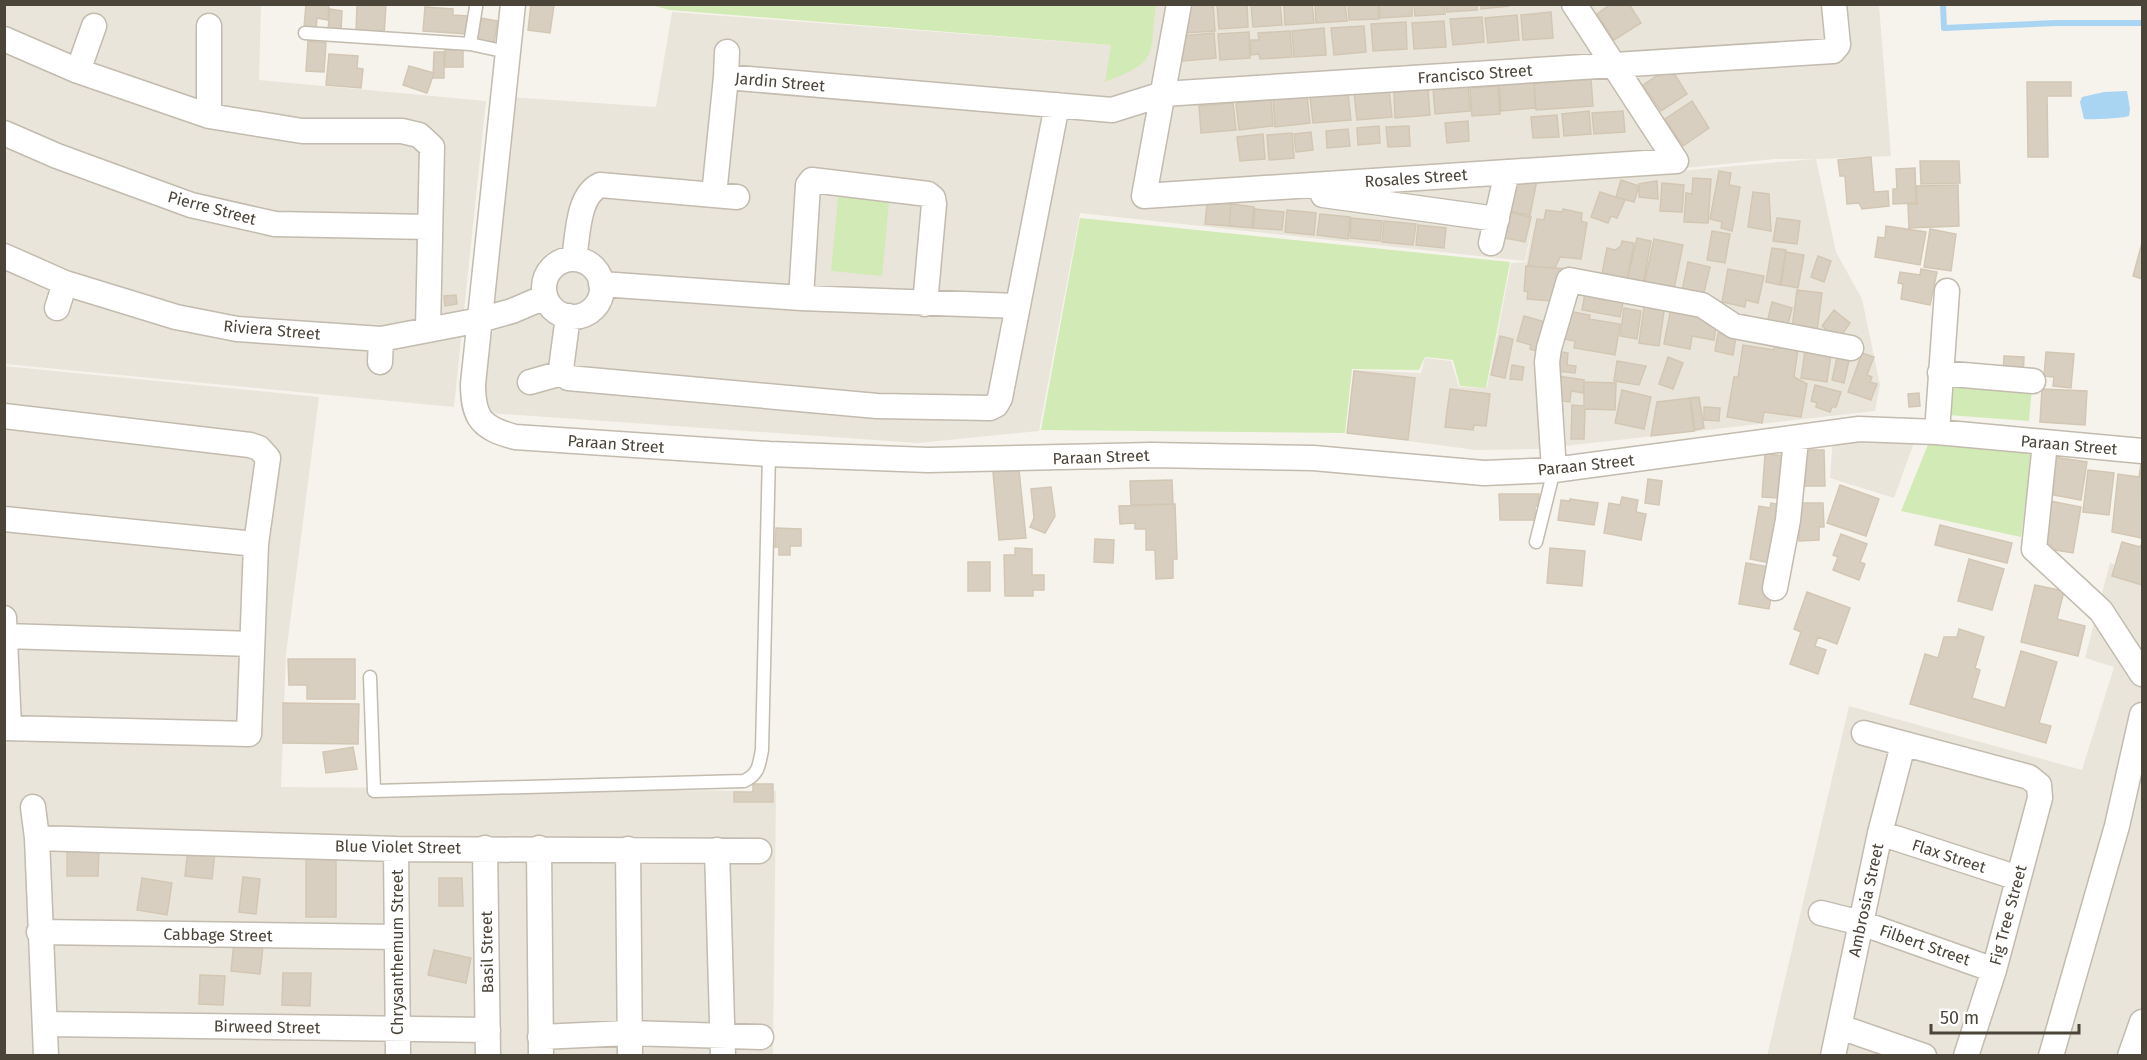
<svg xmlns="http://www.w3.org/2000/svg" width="2147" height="1060" font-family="'Fira Sans',sans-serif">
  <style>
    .residential { fill: #eae5da; fill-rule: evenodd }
    .green { fill: #d2eab5 }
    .water { fill: #a9d4f2 }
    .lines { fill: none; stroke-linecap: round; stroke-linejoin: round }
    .stream { stroke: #a9d4f2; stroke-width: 6 }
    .building { fill: #d8cfc1; stroke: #d3c7b4; stroke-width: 1.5 }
    .lane-casing { stroke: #c2bbae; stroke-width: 15 }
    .street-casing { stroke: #c2bbae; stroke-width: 27 }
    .lane { stroke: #fff; stroke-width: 12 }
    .street { stroke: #fff; stroke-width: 24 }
    .labels { text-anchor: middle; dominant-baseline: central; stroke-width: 6; stroke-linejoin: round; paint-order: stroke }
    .street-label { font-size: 16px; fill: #4b4439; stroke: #fff }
  </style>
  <rect width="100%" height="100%" fill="#f6f3ec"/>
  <path class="residential" d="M4,5h257l-2,75 227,21 -32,306 -449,-43z
    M1115,5h764l12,151 -75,3 20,93 26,47 18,86 -5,26 -337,38 -62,1 -129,-17 7,-63 67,3 4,-15 26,3 8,26 28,1 24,-125 15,-1 9,-50 -10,49 -445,-48 -41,218 -121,12 -429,-30 -16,-17 34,-299 149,10 16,-95 438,33zM1775,159h39l-248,22 1,-1z
    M4,366l315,31 -33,257 -5,133 495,4 -3,264h-768z
    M1916,437l-22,61 -64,-20 3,-40z
    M2110,563l32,11v481l-375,1 82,-350 233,64 32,-103 -29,-9z"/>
  <path class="green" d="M651,5h505c-7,54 3,56 -51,77l6,-37 -441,-35z
    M839,188l51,5 -8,83 -51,-5z
    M1080,218l430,44 -24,126 -26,-2 -7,-26 -28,-3 -6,13 -67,-1 -7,64 -304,-3z
    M1951,380l81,6 -3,35 -81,-6z
    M1934,430l100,12 -13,95 -120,-26z"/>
  <path class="water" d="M2127,91l3,18 -1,7c-4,2 -40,4 -45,3l-4,-17 2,-5 22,-5z"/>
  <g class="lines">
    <path class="stream" d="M1943,4l1,24 113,-5h85"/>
  </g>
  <path class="building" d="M306,4h23l-1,16 -11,-2 -1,11 -12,-1z
    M357,4h29l-2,32 -28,-2z
    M531,4l23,1 -4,28 -22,-3z
    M1213,4l2,27 -31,2 -2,-27z
    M1217,4h30l1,23 -29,2z
    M1251,4h29l2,21 -29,2z
    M1284,4h28l2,19 -29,2z
    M1315,4h30l2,17 -31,2z
    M1348,4h30l1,15 -30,1z
    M1379,4h33v12l-32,2z
    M1414,4h30l1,10 -30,2z
    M1446,4h31v6l-30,2z
    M1481,4h28v2l-28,3z
    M1611,4h18l12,19 -27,17 -17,-26z
    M425,7l28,2v6l15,1 -1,18 -44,-3z
    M330,9l12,2 -1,20 -13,-1z
    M1551,12l2,26 -30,2 -2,-25z
    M1517,15l2,25 -31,3 -3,-25z
    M1482,17l2,25 -31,3 -3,-26z
    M481,18l17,3 -4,22 -17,-3z
    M1444,21l2,26 -32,2 -2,-26z
    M1406,22l1,27 -34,2 -2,-27z
    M1364,26l2,26 -32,3 -3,-27z
    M1324,28l2,27 -32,2 -2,-26z
    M1290,31l2,26 -32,2 -1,-5 -8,1 -1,-15h9l-1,-7z
    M1249,32l1,26 -30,2 -2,-26z
    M1214,33l2,25 -33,3 -2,-25z
    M308,41l18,2 -2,29 -18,-1z
    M445,50h18v17h-18z
    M434,52h10v26h-11z
    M329,54l29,2 -1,12 6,1 -2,19 -35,-3z
    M409,66l25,7 -7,20 -24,-8z
    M1670,67l17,27 -26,17 -18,-26z
    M1591,79l2,27 -57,4 -2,-26z
    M1534,82l1,26 -34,3 -2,-26z
    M2027,82h44v14h-24l1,61h-20z
    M1468,85l2,26 -35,3 -2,-26z
    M1498,86l2,28 -28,2 -2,-28z
    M1428,89l2,26 -35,3 -1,-26z
    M1389,90l3,27 -35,3 -3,-27z
    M1348,93l3,27 -38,3 -3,-26z
    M1307,96l3,27 -35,4 -2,-27z
    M1271,100l2,26 -34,4 -3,-27z
    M1692,101l17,27 -26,18 -18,-27z
    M1233,103l3,27 -35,3 -2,-27z
    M1589,111l2,23 -27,2 -2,-22z
    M1623,111l2,21 -31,2 -2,-21z
    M1557,115l2,22 -26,1 -2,-21z
    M1468,121l1,20 -22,2 -2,-20z
    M1379,126l1,17 -22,2 -1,-17z
    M1409,126l1,20 -22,1 -2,-20z
    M1348,129l2,17 -23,2 -1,-17z
    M1311,132l2,18 -17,2 -2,-18z
    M1292,133l2,25 -25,2 -2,-25z
    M1263,134l2,25 -25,2 -3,-24z
    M1871,157l3,35 14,-1 1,15 -27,3 -3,-6 -12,1 -2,-28h-5l-2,-16z
    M1920,161h39l1,22 -39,1z
    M1915,168l1,35 -23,1v-15h4l-1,-20z
    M1719,171l12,2 -2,12 11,2 -8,44 -11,-3 1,-6 -12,-3z
    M1512,175l25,5 -7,35 -25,-5z
    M1693,178l18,1 -3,44 -24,-1 2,-29 6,1z
    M1621,180l18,6 -5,16 -18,-5z
    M1657,181l1,18 -19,-2v-13z
    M1662,183l22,2 -2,27 -22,-1z
    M1958,185l1,41 -50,2 -1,-24h9l-1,-18z
    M1600,192l25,8 -8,18 -6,-2 -3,7 -17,-6z
    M1753,192l16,2 2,37 -23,-4z
    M1208,194l14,1 -1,8 10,1 -2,22 -24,-2z
    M1231,204l23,3 -2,21 -23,-2z
    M1255,209l29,3 -2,18 -29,-2z
    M1563,209l19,4 -1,8 6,2 -6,36 -21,-2 -5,11 -27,-2 9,-47 7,1 2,-10 16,2z
    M1287,210l29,3 -2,22 -29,-3z
    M1509,212l22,5 -6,25 -21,-4z
    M1320,214l30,3 -2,22 -31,-4z
    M1351,218l31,3 -2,20 -30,-3z
    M1777,218l23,3 -3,23 -24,-3z
    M1384,221l32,3 -3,21 -31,-3z
    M1418,225l28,3 -2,20 -28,-3z
    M1886,226l40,6 -6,33 -45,-8 3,-20 7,1z
    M1930,229l26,5 -5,37 -27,-4z
    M1712,231l18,3 -5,29 -18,-3z
    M1637,238l14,3 -8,43 -16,-3z
    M1654,239l29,6 -9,44 -30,-4z
    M1622,241l12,2 -8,41 -25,-5 6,-31 8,2 6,-4z
    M2142,243v36l-9,-3z
    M1772,248l14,2 -6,35 -14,-3z
    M1786,252l18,3 -6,33 -17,-3z
    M1818,256l13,5 -7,21 -13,-5z
    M1688,262l22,5 -8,34 -21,-5z
    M1526,266l42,3 -15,32 -26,-2 1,-7 -4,-1z
    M1728,269l36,7 -6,27 -12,-3 -1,7 -23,-5z
    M1921,269l16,3 -7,33 -29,-6 2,-15 -5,-1 2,-11 20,3z
    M1586,288l39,6 -5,23 -38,-7z
    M1797,290l25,3 -5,38 -25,-3z
    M456,295l1,9 -12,2 -1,-10z
    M1645,301l20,3 -6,42 -20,-3z
    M1772,302l20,6 -5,20 -20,-5z
    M1672,303l45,17 -3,20 -22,-4 -2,13 -26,-5z
    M1624,308l17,3 -4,28 -17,-3z
    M1834,310l16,13 -11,16 -17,-13z
    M1568,311l22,4 -1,4 31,5 -5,31 -41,-7 1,-7 -16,-3z
    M1524,316l21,6 -9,29 -6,-2 1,-4 -14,-4z
    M1718,333l18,3 -3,19 -18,-4z
    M1500,336l13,3 -8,39 -14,-3z
    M1775,338l24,4 -5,35 13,7 -6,33 -37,-5 -2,11 -35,-6 7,-40h4l5,-32 31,5z
    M1806,344l26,4 -5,34 -26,-4z
    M1839,349l12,2 -7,32 -12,-3z
    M1557,351l11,2 -1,12 9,1 -1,7 -18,-2z
    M2046,352l28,2 -3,34 -18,-2 1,-9 -10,-1z
    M1862,353l12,4 -7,18 5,2 -2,5 7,2 -6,16 -23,-8z
    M2004,356l20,1 -1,19 -20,-2z
    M1668,357l15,6 -10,26 -14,-5z
    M1617,361l29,5 -7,19 -25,-4z
    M1512,365l12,2 -2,13 -12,-1z
    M1354,371l61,7 -7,62 -61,-7z
    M1558,376l26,4 -1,13 -12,-2 -1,11 -15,-2z
    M1584,382l32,1 -1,27 -30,-1 -1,30h-13l1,-34 12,1z
    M1815,385l26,7 -5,15h-4l-2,5 -14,-5 1,-4 -6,-2z
    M1450,389l40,5 -4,32 -12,-1 -1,5 -28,-3z
    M2042,389l45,2 -2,34 -45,-3z
    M1622,390l29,7 -7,32 -29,-6z
    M1919,393l1,13 -11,1 -1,-13z
    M1699,397l5,31 -9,2 -5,-32z
    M1690,398l4,33 -43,5 6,-34z
    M1704,407l16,1 -1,13 -15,-1z
    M1801,450h23l1,36h-24z
    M1765,454l22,2 -2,33h-7v9l-16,-1z
    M2054,457l33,5 -6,38 -33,-6z
    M2141,464l1,74 -30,-6 6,-58 21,3z
    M1019,470l7,68 -27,2 -6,-68z
    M2088,470l26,3 -5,42 -26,-3z
    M1648,479l14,2 -3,24 -14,-2z
    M1172,480l1,24 -42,1 -1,-24z
    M1840,485l39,14 -13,37 -39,-13z
    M1051,487l4,29 -10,17 -15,-6 4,-9 -3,-29z
    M1499,494h40v12h-4v14h-35z
    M1622,497l16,3 -2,12 10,2 -5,26 -37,-7 5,-30 11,2z
    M1570,499l28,4 -4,22 -36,-5 3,-20 9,1z
    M2050,501l31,6 -8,46 -31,-5z
    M1771,503l15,3 -11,58 -25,-5 9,-53 11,2z
    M1798,503h25l1,24h-5v13l-20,1z
    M1175,504l2,55h-4v19l-17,1 -1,-29h-9v-21h-11v-6l-15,1 -1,-18z
    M1940,525l72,18 -5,20 -72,-18z
    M776,528l25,1v17h-11v9h-11v-8h-4z
    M1841,534l26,10 -7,18 5,2 -6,16 -26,-10 5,-13 -5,-2z
    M1095,539l19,1 -1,23 -19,-1z
    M2122,542l18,5 2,-4v42l-30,-9z
    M1015,548l17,1v26h12v15h-11v6h-28l-1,-41h11z
    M1550,548l35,3 -3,35 -35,-3z
    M1969,559l35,10 -12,41 -34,-9z
    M968,562h22v29h-22z
    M1746,563l30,5 -7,41 -30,-5z
    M2035,585l29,6 -7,28 28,7 -7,30 -57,-14z
    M1807,592l43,16 -13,36 -19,-7 -3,9 11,4 -8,24 -28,-10 11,-32 -7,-3z
    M1959,629l25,8 -9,31 5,2 -8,28 33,10 16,-57 36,11 -18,61 12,3 -5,17 -136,-39 15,-50 13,4 6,-21h13z
    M288,659h67v40h-48v-14h-18z
    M283,703l76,1 -1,40 -75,-1z
    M353,747l4,22 -31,4 -3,-21z
    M753,784h20v18h-39v-10h19z
    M189,839l27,3 -4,37 -27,-3z
    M67,849h32l-1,27h-31z
    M306,859h30v58h-30z
    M243,877l17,2 -4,35 -17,-2z
    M142,878l30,5 -5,32 -30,-5z
    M439,878h23l1,28h-24z
    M234,942l29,4 -3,28 -29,-3z
    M434,950l37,8 -5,25 -38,-8z
    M283,973h28l-1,33 -28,-1z
    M200,975l25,1 -2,29 -24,-1z"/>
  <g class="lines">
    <defs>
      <path id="lane" d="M305,33l165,11 37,8
        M470,44l6,-37
        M1536,542l18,-72
        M370,677l4,114 370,-10c15,-7 15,-16 18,-31l7,-296"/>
      <path id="street" d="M513,4l-40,380c0,35 9,44 42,53l254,17 159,6 224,-5 161,3 171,15 70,-3 305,-41 78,3 205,19
        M1179,4l-35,192 532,-35 -102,-157
        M94,26l-16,45 131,45v-90
        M4,39l74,32
        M726,77l1,-25
        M209,116l93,15h100l17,4 13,12 -4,182
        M4,133l53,23 134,49 84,19 155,3
        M714,195l23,2
        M1323,195l174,24
        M1491,243l16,-71
        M4,256l61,27 111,34 61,12 144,10 99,-19 32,-9 33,-14
        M574,259c4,-23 3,-63 26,-74l114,10 12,-118 386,33 51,-16 670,-43 5,-6 -4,-41
        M544 288a29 29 0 1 1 58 0a29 29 0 1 1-58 0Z
        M601,284l200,14 217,8
        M801,298l7,-113 4,-5 116,14 5,4 1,6 -9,100
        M57,308l8,-25
        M568,316l-7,53 7,9 309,28 113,2 6,-3 4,-7 57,-293
        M380,362l1,-23
        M1940,373l93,8
        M530,382l32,-9
        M4,416l246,29 9,3 9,10 -12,86 -7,190 -245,-6
        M1937,432l10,-141
        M2045,443l-11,106 67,62 41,63
        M1554,470l-7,-108 2,-14 20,-68 133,25 32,21 117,22
        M4,519l252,25
        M1775,588l13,-68 8,-80
        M4,618l5,109
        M6,636l246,8
        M1864,733l165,44 10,8 1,13 -46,172 -28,86
        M33,807l4,31 9,218
        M1880,833l138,45
        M37,838l359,11 363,2
        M485,848l3,208
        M539,848l2,208
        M396,849l2,207
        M628,849l2,207
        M717,850l6,206
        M1821,913l40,10 133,47
        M39,932l358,5
        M45,1024l443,6
        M1840,1027l84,29
        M540,1037l88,-4 133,4
        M1833,1056l47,-223 23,-88
        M2051,1056l66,-230 25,-111
        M2130,1056l12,-34"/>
    </defs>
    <use href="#lane" class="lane-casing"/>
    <use href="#street" class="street-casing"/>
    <use href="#lane" class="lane"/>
    <use href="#street" class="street"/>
  </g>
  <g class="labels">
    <g class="street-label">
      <text transform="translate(1475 74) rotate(-4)">Francisco Street</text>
      <text transform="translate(780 82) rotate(5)">Jardin Street</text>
      <text transform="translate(1416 178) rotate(-4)">Rosales Street</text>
      <text transform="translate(212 208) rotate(15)">Pierre Street</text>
      <text transform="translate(272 330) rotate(5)">Riviera Street</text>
      <text transform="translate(616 444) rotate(4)">Paraan Street</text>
      <text transform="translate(2069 445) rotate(5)">Paraan Street</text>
      <text transform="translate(1101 457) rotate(-2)">Paraan Street</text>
      <text transform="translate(1586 465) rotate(-6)">Paraan Street</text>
      <text transform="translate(398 847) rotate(1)">Blue Violet Street</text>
      <text transform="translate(1949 856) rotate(18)">Flax Street</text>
      <text transform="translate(1866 900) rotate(-78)">Ambrosia Street</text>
      <text transform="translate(2008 915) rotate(-75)">Fig Tree Street</text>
      <text transform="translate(218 935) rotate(1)">Cabbage Street</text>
      <text transform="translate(1925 945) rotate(19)">Filbert Street</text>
      <text transform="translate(397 952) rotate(-90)">Chrysanthemum Street</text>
      <text transform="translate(487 952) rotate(-91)">Basil Street</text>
      <text transform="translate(267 1027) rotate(1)">Birweed Street</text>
    </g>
  </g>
  <rect width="2147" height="1060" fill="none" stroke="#4b4439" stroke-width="12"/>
  <path d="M1931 1024v9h148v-9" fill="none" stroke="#4b4439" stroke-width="3"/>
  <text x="1940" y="1024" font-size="18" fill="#4b4439" stroke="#ffffff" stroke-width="4.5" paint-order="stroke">50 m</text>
</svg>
